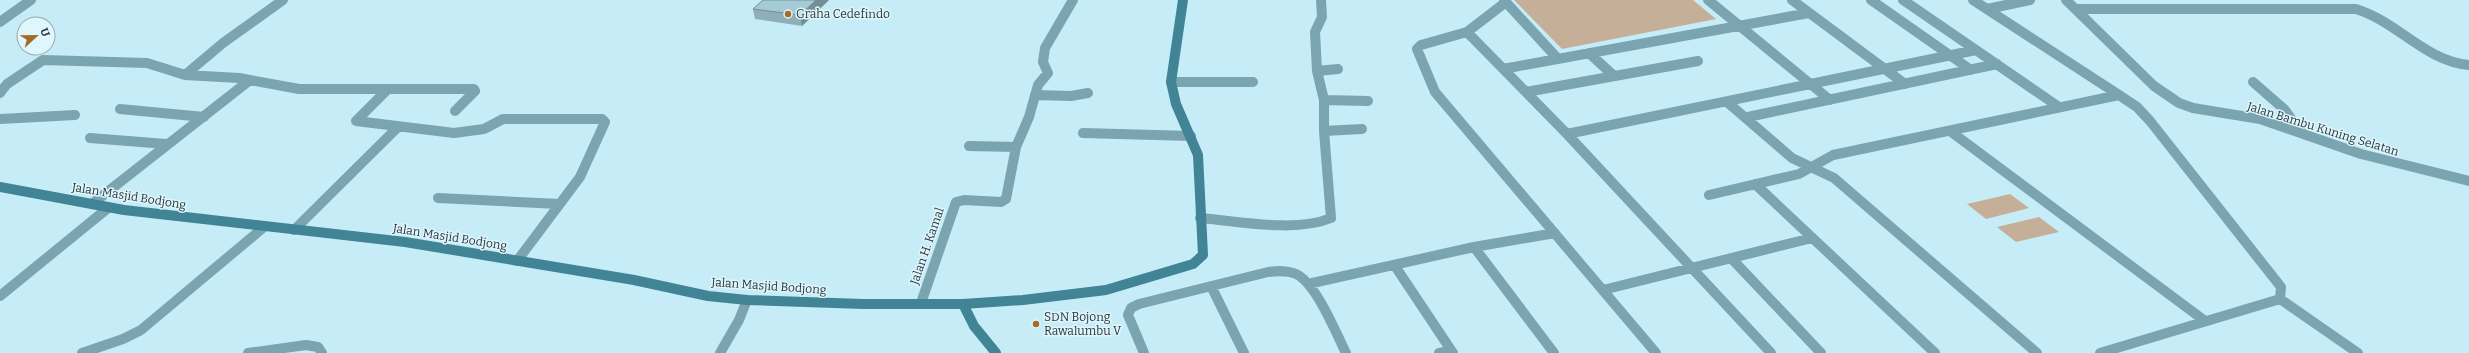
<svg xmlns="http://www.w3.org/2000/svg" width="2469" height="353" font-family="Bitter,serif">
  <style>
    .green { fill: #c6af99 }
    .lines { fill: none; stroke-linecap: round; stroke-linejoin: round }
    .street { stroke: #7aa4b0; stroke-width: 10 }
    .secondary { stroke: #408496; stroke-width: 10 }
    .wall { fill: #8eafb8 }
    .shaded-wall { fill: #748e96 }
    .building { fill: #a5cbd6; stroke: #748e96 }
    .poi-dot { fill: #a46b29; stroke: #dff6fd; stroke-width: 1.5 }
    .labels { text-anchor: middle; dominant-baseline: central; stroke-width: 3; stroke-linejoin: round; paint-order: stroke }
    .poi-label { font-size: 12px; fill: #28373b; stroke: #dff6fd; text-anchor: start }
    .street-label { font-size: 12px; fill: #28373b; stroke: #dff6fd }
  </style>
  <rect width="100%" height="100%" fill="#c5ecf7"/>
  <path class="green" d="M1514,0h179l23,19 -154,30z
    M2010,194l19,14 -43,11 -19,-15z
    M2039,217l20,15 -43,10 -19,-15z"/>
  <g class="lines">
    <path class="street" d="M1504,0l54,59
      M1708,0l122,100
      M1792,0l113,84
      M1871,0l100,70
      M1903,0l156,107
      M2066,0l88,86 25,17 14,5 67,11 101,35 108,27
      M1506,2l-39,30 -46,13 -4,4 18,43 221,261
      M1987,9l43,-9
      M2077,9h279c42,13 69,52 113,56
      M0,22l31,-22
      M1467,32l100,102 204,219
      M1589,53l25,23
      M1503,69l306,-56
      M1317,71l21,-2
      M185,75l38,-32 60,-43
      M1171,82h82
      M2253,82l31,27 18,24
      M1526,92l172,-31
      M0,93l7,-9 36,-24 104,3 38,12 54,3 60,11h175l1,2 -20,20
      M1035,95l36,1 17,-3
      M2119,95l18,12 13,14 131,166 -1,12
      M1324,100l44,1
      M1727,102l65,56 42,20 203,175
      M120,109l84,8
      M1748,117l249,-53
      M0,119l75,-4
      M356,121l98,12 30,-4 19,-10h99l3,3 -25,55 -63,84
      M356,121l32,-32
      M1324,131l38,-2
      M1950,131l255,190
      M1083,133l108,3
      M1567,134l409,-84
      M90,138l76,6
      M969,146l47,1
      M1755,184l180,169
      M1709,195l90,-21 34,-19 286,-60 -146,-95
      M438,198l121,6
      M92,204l158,-124
      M1200,218c39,3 95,15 131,0l-7,-87v-31l-7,-29 -2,-39 7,-15 -1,-17
      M294,230l104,-103
      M1474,247l80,106
      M1731,258l90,95
      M1395,266l58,87
      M1308,284l166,-37 81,-14
      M1211,286l33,67
      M1603,290l209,-52
      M0,296l108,-88
      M2280,299l78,54
      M921,303l35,-101 8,-2 37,2 5,-3 10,-52 13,-30 9,-32 10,-12 -5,-11 2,-14 28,-48
      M82,353l41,-14 18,-9 123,-103
      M248,353l58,-8 12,2 4,6
      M720,353l19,-33 8,-20
      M1144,353l-16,-38 3,-7 8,-4 129,-32c9,-1 19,-2 28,2 20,9 40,59 50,79
      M1439,353l12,-3
      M2100,353l180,-54"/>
    <path class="secondary" d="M0,187l124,23 281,32 229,38 74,16 39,4 116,4h100l60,-4 83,-10 87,-26 10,-9 -5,-100 -22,-51 -5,-22 12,-82
      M963,304l11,22 22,27"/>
  </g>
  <path class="wall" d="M763,0h66l-27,26 -47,-7 -2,-10z"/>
  <path class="shaded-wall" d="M816,0h13l-27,26 -2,-11z"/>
  <path class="building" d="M763,0h53l-16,15 -47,-6z"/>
  <g class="poi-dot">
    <circle cx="788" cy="14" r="4"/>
    <circle cx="1036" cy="324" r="4"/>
  </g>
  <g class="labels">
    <g class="poi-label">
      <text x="796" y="14">Graha Cedefindo</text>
      <text x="1044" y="317">SDN Bojong<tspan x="1044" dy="14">Rawalumbu V</tspan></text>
    </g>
    <g class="street-label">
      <text transform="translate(2323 129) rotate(17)">Jalan Bambu Kuning Selatan</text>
      <text transform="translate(129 196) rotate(9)">Jalan Masjid Bodjong</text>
      <text transform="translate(450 237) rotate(9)">Jalan Masjid Bodjong</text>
      <text transform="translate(927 246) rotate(-71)">Jalan H. Kamal</text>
      <text transform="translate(769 286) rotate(4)">Jalan Masjid Bodjong</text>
    </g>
  </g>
  <g transform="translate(36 36) rotate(68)"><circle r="19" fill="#dff6fd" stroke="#96aaaf"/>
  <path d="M0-3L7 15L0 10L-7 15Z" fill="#a46b29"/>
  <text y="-6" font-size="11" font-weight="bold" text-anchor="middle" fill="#28373b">U</text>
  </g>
</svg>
